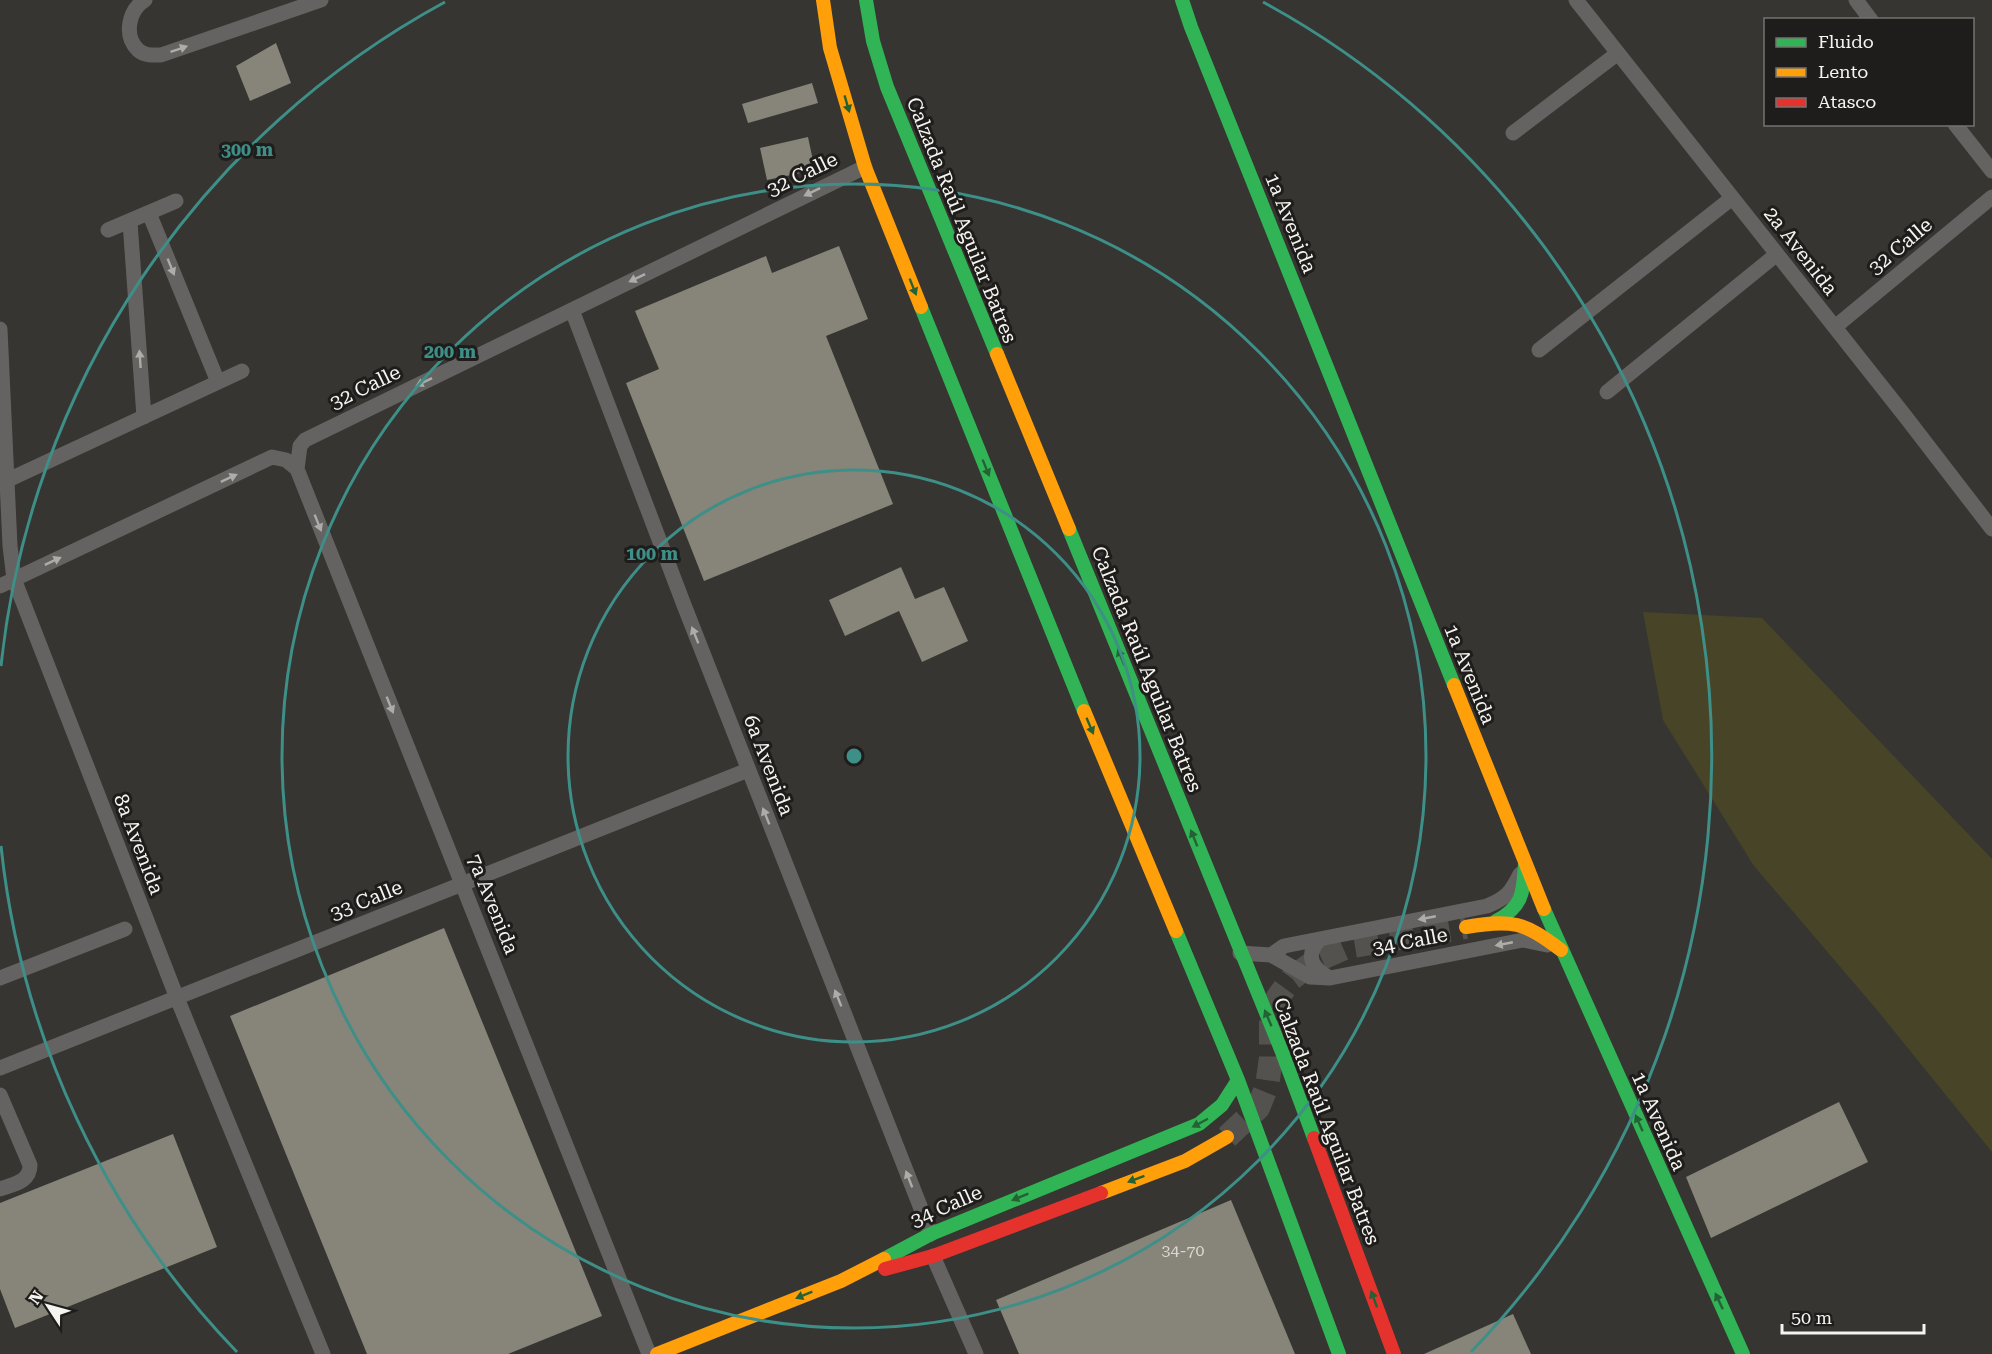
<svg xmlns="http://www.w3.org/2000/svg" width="1992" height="1354" font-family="'Roboto Serif',serif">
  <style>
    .green { fill: #474428 }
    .building { fill: #878579 }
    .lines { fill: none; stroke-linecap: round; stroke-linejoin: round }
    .primary-tunnel { stroke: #53524e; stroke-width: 24; stroke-dasharray: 24 12; stroke-linecap: butt }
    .street { stroke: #646361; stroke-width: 15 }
    .fast { stroke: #30b455; stroke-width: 14 }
    .slow { stroke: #ff9f0a; stroke-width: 14 }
    .jam { stroke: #e5322d; stroke-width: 14 }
    .oneway { fill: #acaca8 }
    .oneway2 { fill: #266135 }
    .ring { fill: none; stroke: #3d8f88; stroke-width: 3 }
    .labels { text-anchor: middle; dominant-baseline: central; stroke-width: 6; stroke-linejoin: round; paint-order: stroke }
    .number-label { font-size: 16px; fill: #dad8d2 }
    .street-label { font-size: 20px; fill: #f5f4f0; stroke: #1e1d1b }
    .centre { fill: #3d8f88; stroke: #1e1d1b; stroke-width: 3 }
    .ring-label { font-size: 18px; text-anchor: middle; font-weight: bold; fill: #3d8f88; stroke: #1e1d1b; stroke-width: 6; stroke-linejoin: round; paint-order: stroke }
  </style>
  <rect width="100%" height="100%" fill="#363531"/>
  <path class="green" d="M1643,612l119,6 230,241v293l-115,-142 -123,-144 -91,-146z"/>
  <path class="building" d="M276,43l15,40 -41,18 -14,-35z
    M812,83l6,20 -70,20 -6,-19z
    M808,137l7,33 -48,10 -7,-32z
    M839,246l29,73 -42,17 67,168 -189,77 -78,-198 33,-14 -24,-58 131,-55 6,17z
    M901,567l14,32 29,-12 24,54 -46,21 -23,-51 -54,25 -16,-36z
    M444,928l158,388 -94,38h-141l-137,-338z
    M1839,1102l29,60 -157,76 -25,-61z
    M173,1134l44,113 -202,81 -15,-39v-86z
    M1231,1200l64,154h-276l-23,-54z
    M1513,1314l18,40h-107z"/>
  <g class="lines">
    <path class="primary-tunnel" d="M1227,1137l31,-29 9,-22 4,-28v-44l7,-17 14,-19 23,-17 32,-14 119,-20"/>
    <path class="street" d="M145,0c-16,10 -22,35 -7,50 7,6 15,5 23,5l160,-55
      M1576,0l329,416 87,113
      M1856,0l15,20
      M1955,124l37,47
      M1513,133l105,-80
      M149,213l69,169
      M130,222l14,195
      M108,230l68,-29
      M572,310l112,295 247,629
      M1835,327l157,-130
      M0,329l10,217 4,33 163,419 146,356
      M1539,350l193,-152
      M1607,392l170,-138
      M297,469l3,-23 5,-6 560,-273
      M8,480l234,-109
      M0,586l272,-129 14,3 11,9 352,885
      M1320,939c-16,17 -8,29 10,39
      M1240,953l31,2 39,22 20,1 193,-38 24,5
      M1271,955l13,-9 203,-40c20,-8 24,-14 33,-32
      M0,978l125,-49
      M0,1068l748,-298
      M0,1095l30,70c0,17 -16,19 -30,24
      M933,1256l43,98"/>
    <path class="fast" d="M866,0l7,41 14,46 110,267
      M1182,0l9,27 263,658
      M921,307l163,404
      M1069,529l213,523 32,86
      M1544,909l199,445
      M1496,921c28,-15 27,-29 29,-58
      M1176,931l62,149 101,274
      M884,1259l47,-25 268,-110 23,-19 16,-25"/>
    <path class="slow" d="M823,0l7,48 35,119 56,140
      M997,354l72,175
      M1454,685l90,224
      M1084,711l92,220
      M1466,927c46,-8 58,-5 95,23
      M1101,1193l84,-32 42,-24
      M657,1354l184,-73 43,-22"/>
    <path class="jam" d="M1314,1138l80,216
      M885,1269l48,-13 168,-63"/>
  </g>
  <defs><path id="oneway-solid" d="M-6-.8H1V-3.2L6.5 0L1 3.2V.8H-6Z" transform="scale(1.5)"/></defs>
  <g class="oneway">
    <use href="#oneway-solid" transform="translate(179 49) rotate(-19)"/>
    <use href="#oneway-solid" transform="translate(812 192) rotate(154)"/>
    <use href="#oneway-solid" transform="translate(171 267) rotate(68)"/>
    <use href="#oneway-solid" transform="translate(637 278) rotate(154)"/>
    <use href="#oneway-solid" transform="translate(140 359) rotate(-94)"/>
    <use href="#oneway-solid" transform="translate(424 382) rotate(154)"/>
    <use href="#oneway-solid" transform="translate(229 478) rotate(-25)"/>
    <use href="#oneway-solid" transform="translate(318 523) rotate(68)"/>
    <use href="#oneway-solid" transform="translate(53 561) rotate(-25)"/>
    <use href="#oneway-solid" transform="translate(695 635) rotate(-112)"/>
    <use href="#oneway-solid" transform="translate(390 705) rotate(68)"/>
    <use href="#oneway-solid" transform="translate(766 816) rotate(-112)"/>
    <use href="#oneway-solid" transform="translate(1427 918) rotate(169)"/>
    <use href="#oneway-solid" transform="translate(1504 944) rotate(169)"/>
    <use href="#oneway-solid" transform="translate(838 998) rotate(-112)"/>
    <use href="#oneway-solid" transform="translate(909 1179) rotate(-111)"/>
  </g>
  <g class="oneway2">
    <use href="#oneway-solid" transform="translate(847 104) rotate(74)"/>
    <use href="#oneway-solid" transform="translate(913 287) rotate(68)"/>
    <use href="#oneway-solid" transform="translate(986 468) rotate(68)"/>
    <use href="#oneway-solid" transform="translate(1121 657) rotate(-112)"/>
    <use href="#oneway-solid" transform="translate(1090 726) rotate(67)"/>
    <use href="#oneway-solid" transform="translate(1194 838) rotate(-112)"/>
    <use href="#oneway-solid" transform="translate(1268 1018) rotate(-113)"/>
    <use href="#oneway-solid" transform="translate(1200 1123) rotate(152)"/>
    <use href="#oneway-solid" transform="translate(1639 1123) rotate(-114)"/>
    <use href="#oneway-solid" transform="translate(1136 1179) rotate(159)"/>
    <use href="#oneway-solid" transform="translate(1020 1197) rotate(158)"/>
    <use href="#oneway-solid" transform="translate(804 1295) rotate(158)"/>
    <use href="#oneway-solid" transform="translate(1374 1299) rotate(-110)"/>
    <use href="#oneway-solid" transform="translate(1719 1301) rotate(-115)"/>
  </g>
  <g class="ring">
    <circle cx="854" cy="756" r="286"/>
    <circle cx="854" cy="756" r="572"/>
    <path d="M237 1352A858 858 0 0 1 1 846M1 666A858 858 0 0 1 445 2M1263 2A858 858 0 0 1 1471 1352"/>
  </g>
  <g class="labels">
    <g class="number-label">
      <text x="1183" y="1250">34-70</text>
    </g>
    <g class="street-label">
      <text transform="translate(802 174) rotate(-26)">32 Calle</text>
      <text transform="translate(962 220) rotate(68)">Calzada Raúl Aguilar Batres</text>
      <text transform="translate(1291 223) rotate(68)">1a Avenida</text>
      <text transform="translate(1900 246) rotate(-40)">32 Calle</text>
      <text transform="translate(1801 251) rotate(52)">2a Avenida</text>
      <text transform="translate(365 387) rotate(-26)">32 Calle</text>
      <text transform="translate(1147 669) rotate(68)">Calzada Raúl Aguilar Batres</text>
      <text transform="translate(1470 674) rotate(68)">1a Avenida</text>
      <text transform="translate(769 765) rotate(69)">6a Avenida</text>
      <text transform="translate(139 844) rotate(69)">8a Avenida</text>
      <text transform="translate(366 900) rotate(-22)">33 Calle</text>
      <text transform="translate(493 904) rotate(68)">7a Avenida</text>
      <text transform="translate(1410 941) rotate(-11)">34 Calle</text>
      <text transform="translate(1327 1121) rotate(69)">Calzada Raúl Aguilar Batres</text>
      <text transform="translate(1659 1121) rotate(66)">1a Avenida</text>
      <text transform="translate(946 1206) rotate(-24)">34 Calle</text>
    </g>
  </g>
  <circle cx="854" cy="756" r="9" class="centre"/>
  <g class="ring-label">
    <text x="247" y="156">300 m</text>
    <text x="450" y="358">200 m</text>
    <text x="652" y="560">100 m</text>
  </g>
  <rect x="1764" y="18" width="210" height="108" fill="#1e1d1b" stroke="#747370" stroke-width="1.5"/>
  <rect x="1776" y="38" width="30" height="9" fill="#30b455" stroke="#747370" stroke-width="1.5"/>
  <text x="1818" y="48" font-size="18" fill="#f5f4f0">Fluido</text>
  <rect x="1776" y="68" width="30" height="9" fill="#ff9f0a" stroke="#747370" stroke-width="1.5"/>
  <text x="1818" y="78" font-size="18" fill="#f5f4f0">Lento</text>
  <rect x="1776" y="98" width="30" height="9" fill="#e5322d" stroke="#747370" stroke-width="1.5"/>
  <text x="1818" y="108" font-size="18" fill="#f5f4f0">Atasco</text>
  <g transform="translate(48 1306) rotate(306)" stroke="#1e1d1b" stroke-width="4.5" paint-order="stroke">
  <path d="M0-4.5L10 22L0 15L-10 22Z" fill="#f5f4f0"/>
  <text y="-9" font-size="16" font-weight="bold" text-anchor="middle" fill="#f5f4f0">N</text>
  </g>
  <path d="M1782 1324v9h142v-9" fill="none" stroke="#f5f4f0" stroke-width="3"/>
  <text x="1791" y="1324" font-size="18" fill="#f5f4f0" stroke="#1e1d1b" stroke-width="4.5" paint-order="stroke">50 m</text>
</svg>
